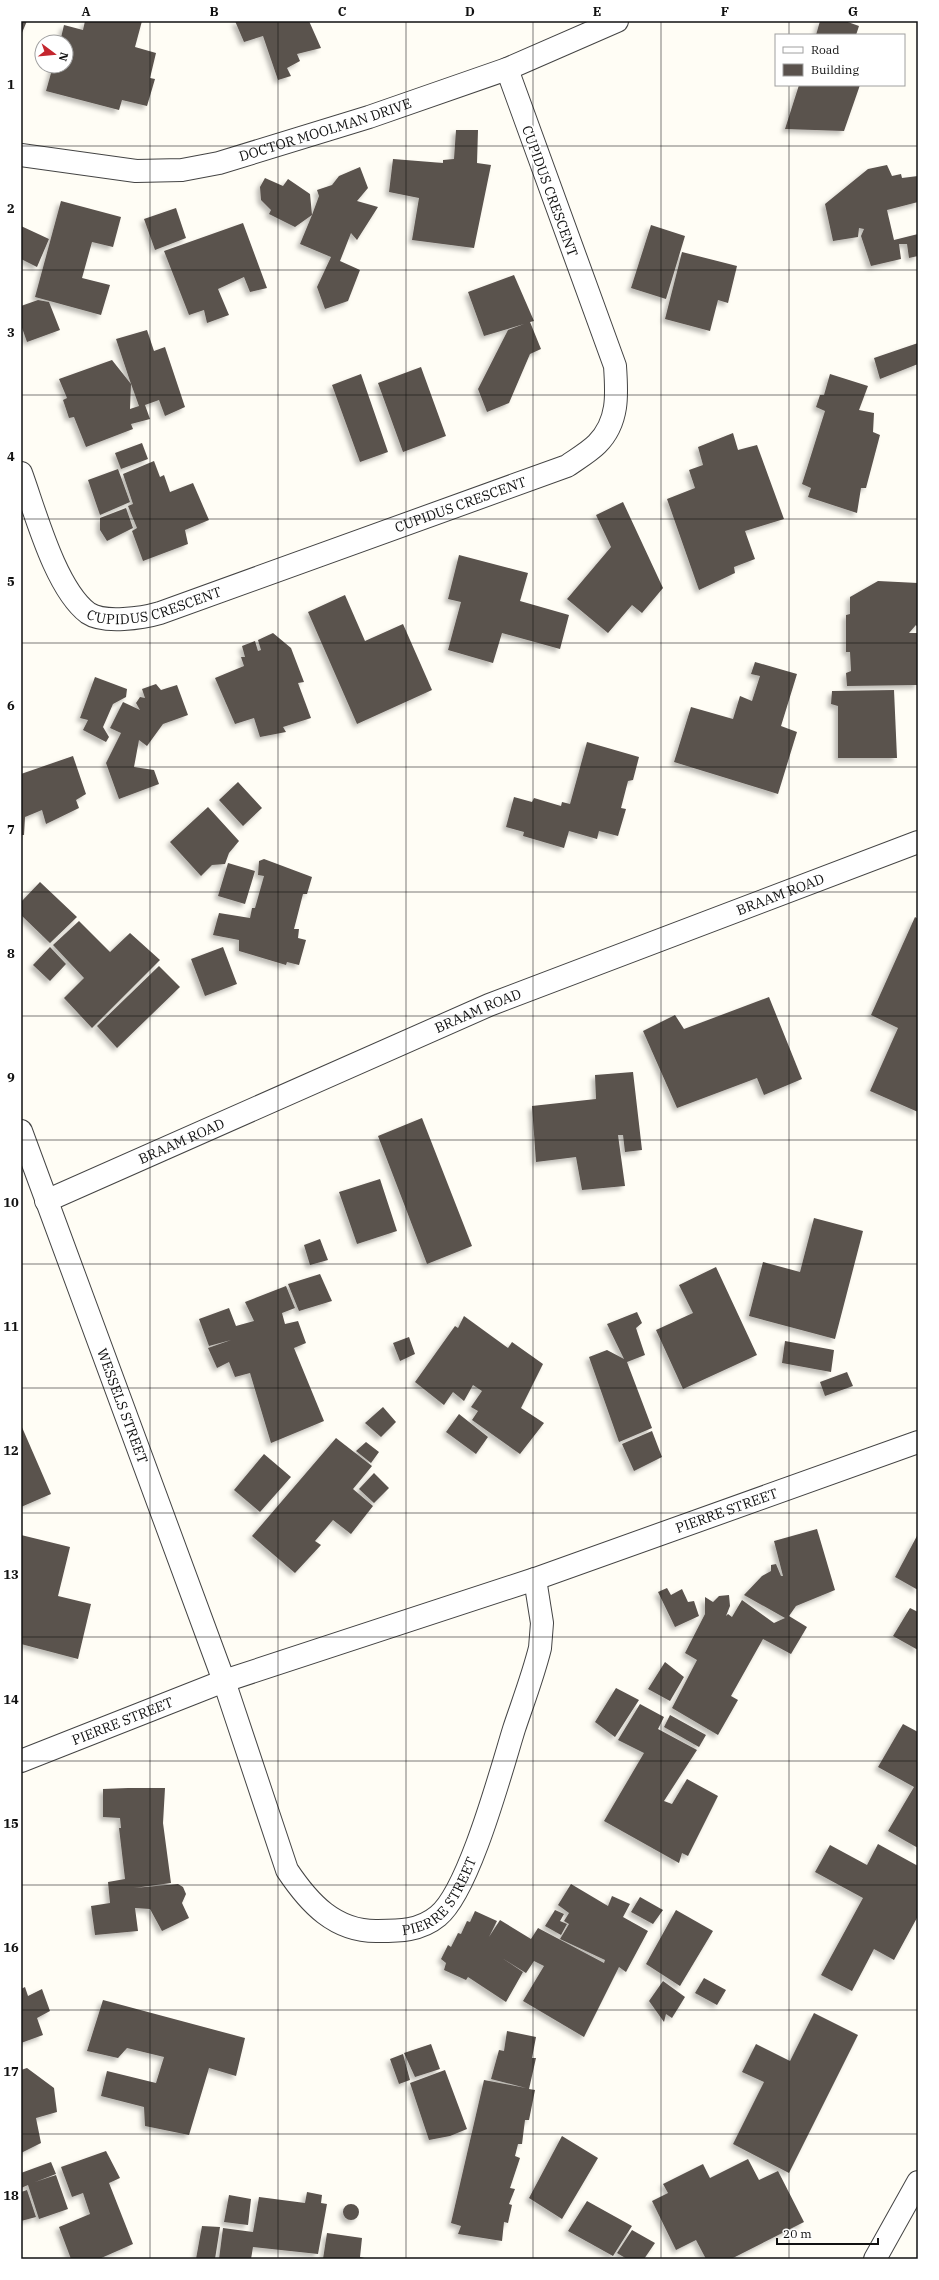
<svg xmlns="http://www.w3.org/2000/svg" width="939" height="2280" font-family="'IBM Plex Serif',serif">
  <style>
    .building { fill: #5a524d; filter: url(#shadow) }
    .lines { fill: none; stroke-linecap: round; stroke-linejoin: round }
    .minor-casing { stroke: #444; stroke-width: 24 }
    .minor { stroke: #fff; stroke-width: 22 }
    .grid { fill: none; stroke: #111; stroke-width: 1; stroke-opacity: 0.55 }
    .labels { text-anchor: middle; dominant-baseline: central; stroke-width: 4; stroke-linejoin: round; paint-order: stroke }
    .street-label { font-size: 14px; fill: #111; stroke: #fff }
    .neatline { fill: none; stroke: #111; stroke-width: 1.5 }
    .grid-label { font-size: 13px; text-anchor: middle; font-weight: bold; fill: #111 }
  </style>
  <defs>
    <filter id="shadow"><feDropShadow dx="-3.5" dy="3.5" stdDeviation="2" flood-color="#0004"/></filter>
  </defs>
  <rect width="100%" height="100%" fill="#fffdf5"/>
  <path class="building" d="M21,21h6l-6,14z
    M85,21h57l-7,26 21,6 -6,25 5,1 -8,27 -25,-6 -3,10 -73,-19 7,-25h13v-24h-6l4,-17 19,5z
    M235,21h74l12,27 -24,6 3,7 -13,7 4,8 -13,4 -15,-44 -19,6z
    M820,21h25l14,5 -3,9h-40z
    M799,85h61l-16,46 -59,-2z
    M456,130h22l-1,33 14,2 -17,83 -62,-8 7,-42 -30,-6 4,-33 50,4v-3l11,-1z
    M887,165l5,11 9,-2 1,4 16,-2v26l-31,8 7,30 24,-6v22l-9,2 -2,-14h-8l2,15 -30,7 -10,-30 3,-7 -5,-1 -1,9 -25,4 -8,-37 43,-35z
    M360,167l8,21 -11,13 21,6 -21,33 -6,-7 -11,28 20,9 -12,31 -23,8 -8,-22 14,-30 -31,-13 12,-29 -17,12 -26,-13 2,-4 -10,-10 -1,-13 5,-9 18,8 5,-7 22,15 2,21 7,-19 -2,-6 15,-5 7,-9z
    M61,201l60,16 -8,30 -21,-5 -10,36 28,7 -9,30 -66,-18z
    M176,208l10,30 -31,12 -11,-31z
    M243,223l24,65 -17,4 -6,-15 -26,12 11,26 -22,8 -3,-13 -15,5 -25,-64z
    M651,225l34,11 -19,63 -35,-11z
    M21,226l28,13 -12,28 -16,-8z
    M682,252l55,14 -9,37 -10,-3 -8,31 -45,-12z
    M514,275l20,46 -4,1 11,27 -11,5 -21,49 -22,9 -9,-23 30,-59 16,-6 -40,12 -16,-44z
    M38,300l11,2 11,28 -33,12 -6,-17v-19z
    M147,330l7,21 11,-4 20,60 -20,9 -6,-16 -14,5 5,14 -19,5 2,5 -47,18 -12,-30 -5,1 -6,-18 4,-2 -8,-19 53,-19 19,24 -1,25 9,-3 -9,-25 -14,-42z
    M918,343v21l-38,15 -6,-21z
    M421,367l25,69 -43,16 -25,-69z
    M361,374l27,78 -28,10 -28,-77z
    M830,374l38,12 -9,24 15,3 -1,19 7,3 -14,53h-5l-4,25 -49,-16 3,-9 -9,-4 23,-73 -9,-4 4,-12h4z
    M733,433l5,17 19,-5 27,74 -39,12 10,28 -21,8 1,6 -36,17 -32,-91 28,-11 -6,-18 14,-5 -5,-18z
    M142,443l6,16 -27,10 -6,-16z
    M154,461l6,16 4,-2 6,17 23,-9 16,37 -24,10 3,14 -45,17 -11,-30 5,-3 -9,-22 5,-2 -10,-30z
    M118,469l12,33 -30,13 -12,-35z
    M623,502l40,86 -21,25 -10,-8 -24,28 -41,-34 44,-52 -15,-32z
    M126,508l7,20 -26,13 -7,-11v-12z
    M459,555l69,18 -8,28 49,14 -9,34 -58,-16 -9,30 -45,-13 13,-48 -13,-3z
    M878,581l40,2v45l-2,-3 -7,8h9v52l-71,1 -1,-13 5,-2 -1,-19h-4v-37l4,-1v-17z
    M345,595l20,46 38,-17 29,66 -75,34 -49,-112z
    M273,633l18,15 13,34 -6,1 13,35 -28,9 3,5 -26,5 -6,-19 -19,6 -20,-46 29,-12 -3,-9h4l-3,-11 13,-5 3,10 3,-1 -3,-10z
    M755,662l42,12 -16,52 16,6 -19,62 -104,-32 17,-55 42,12 7,-23 12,5 8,-25 -9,-2z
    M95,677l32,12 -1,8 -13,7 -10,23 6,10 -3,5 -23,-12 5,-10 -8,-2z
    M156,684l5,6 16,-5 11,30 -25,9 -16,22 -8,-6 -5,27 20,3 5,14 -40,15 -13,-36 15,-30 -11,-5 13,-26 17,8 -4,-7 4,-6 5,1 -3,-9z
    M894,690l3,68h-59v-52l-7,-2 1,-13z
    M587,742l52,15 -6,23 -5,1 -7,27 5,1 -8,27 -19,-5 -2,8 -28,-8 -5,17 -41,-12 1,-4 -18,-5 8,-30 18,5 2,-4 27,8 1,-4 8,2z
    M73,756l13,38 -10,6 3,8 -33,16 -4,-14 -17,7 -1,18h-3v-61z
    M238,782l24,26 -19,18 -24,-26z
    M208,807l31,34 -10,12 -4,11 -13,1 -11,11 -31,-34z
    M264,859l48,18 -5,17h-4l-9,35h5l-1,9 8,2 -7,25 -12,-3 -1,3 -47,-14v-11l-26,-5 6,-22 31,5 2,-10h3l9,-32 -6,-1 1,-14z
    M228,863l27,8 -10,33 -27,-8z
    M40,882l37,35 -27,26 -29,-28v-13z
    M915,917l3,2v193l-48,-21 28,-63 -27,-13z
    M79,921l31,31 20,-19 30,27 -68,68 -28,-30 20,-20 -31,-33z
    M50,947l16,17 -16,17 -17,-16z
    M223,947l14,37 -32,12 -14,-37z
    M159,966l21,21 -63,61 -20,-22z
    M769,997l33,82 -38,16 -7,-17 -80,30 -34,-77 32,-16 9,14z
    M633,1072l9,78 -17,2 -2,-17h-5l7,51 -43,4 -6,-33 -40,5 -4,-56 64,-7 -1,-24z
    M422,1118l50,128 -45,18 -49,-128z
    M380,1179l17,52 -40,13 -18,-52z
    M814,1218l49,13 -28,108 -86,-23 14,-54 37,10z
    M320,1239l8,21 -18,5 -6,-20z
    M716,1267l41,88 -74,34 -27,-59 37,-17 -14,-28z
    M320,1274l12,27 -33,10 -11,-27z
    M286,1286l9,22 -13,5 3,11 13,-3 8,22 -12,5 30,73 -53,22 -21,-70 -15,4 -6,-15 -12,6 -9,-20 23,-8 -22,6 -10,-27 30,-11 7,18 18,-5 -9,-19z
    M637,1312l5,11 -6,5 9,27 -18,7 25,66 -33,14 -30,-85 18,-7 17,9 -17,-35z
    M464,1316l44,32 4,-6 31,22 -22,44 23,15 -24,31 -48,-34 6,-9 -7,-4 11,-16 -9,-6 -9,16 -11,-9 -9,13 -29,-23 40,-56 3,2z
    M409,1337l6,17 -15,7 -7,-18z
    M785,1341l49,9 -3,22 -49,-9z
    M847,1372l6,14 -28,10 -5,-14z
    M383,1407l13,15 -15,15 -16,-14z
    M459,1414l29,23 -12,17 -30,-22z
    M21,1425l30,69 -30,13z
    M652,1431l10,26 -28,14 -12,-27z
    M336,1438l36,28 -19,23 20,17 -22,28 -18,-14 -18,21 6,4 -26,28 -43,-37z
    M366,1442l13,10 -8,11 -15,-12z
    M264,1454l27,23 -31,35 -26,-22z
    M374,1473l15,15 -15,15 -15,-14z
    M817,1529l18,61 -39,16 -7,10 18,11 -16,27 -28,-15 -32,57 7,4 -20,35 -46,-27 25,-48 -12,-7 20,-39v-17l8,5 6,-6 10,-1 1,11 -4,10 2,-2 4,3 10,-17 32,23 11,-5 -41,-23 18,-19 9,-5v-6l5,-1 5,12h2l-9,-35z
    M918,1534v56l-23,-13z
    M21,1535l49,12 -12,49 33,8 -13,55 -57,-15z
    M667,1588l4,7 11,-6 6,13 6,-1 5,15 -24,11 -17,-35z
    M910,1608l8,4v38l-25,-14z
    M665,1662l19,15 -14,24 -22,-12z
    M616,1688l23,12 -24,37 -20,-15z
    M640,1704l24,13 -6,12 39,21 -33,51 8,3 15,-25 31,17 -30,60 -6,-3 -3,10 -75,-42 40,-68 -26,-13z
    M670,1715l36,20 -7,12 -35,-20z
    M903,1724l15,8v116l-30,-17 26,-44 -36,-20z
    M128,1788h37l-2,35 8,60 -37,5 44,-4 5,3 3,7 -4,9 7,15 -27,13 -12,-22 -15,-1 3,23 -43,4 -4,-29 19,-3 -2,-21 17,-3 -6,-51h2l-1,-10 -17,-1v-28z
    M878,1844l40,22v50l-24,44 -20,-11 -22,42 -31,-16 42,-77 -48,-26 15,-27 37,20z
    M571,1884l37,22 4,-10 18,8 -7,13 25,14 -22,41 -7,-5 -35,70 -61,-36 21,-35 -10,-5 -8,12 -24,-15 21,14 -17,30 -38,-25 -2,3 -22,-10 2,-7 -5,-4 7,-14 3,2 7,-14 3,1 6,-13 3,1 5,-11 22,10 -8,16 11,-17 31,19 7,-11 66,35 1,-3 -45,-21 9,-15 -5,-3 5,-8 -11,-8z
    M640,1897l23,13 -10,14 -22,-12z
    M555,1910l9,4 -4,7 7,3 -6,11 -16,-9z
    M676,1910l37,21 -33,55 -34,-22z
    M704,1978l22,12 -9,15 -22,-12z
    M663,1981l22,16 -13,21 -6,-4 -2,8 -15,-21z
    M25,1987l3,9 14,-7 8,22 -13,7 6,17 -22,8v-54z
    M103,2000l142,38 -9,38 -27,-8 -20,67 -44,-9 -1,-19 -43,-11 6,-25 49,12 8,-26 -37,-9 -9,10 -31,-7z
    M814,2013l44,22 -69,138 -56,-29 31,-62 -22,-10 14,-28 34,17z
    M507,2031l29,6 -4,21h4l-7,31 6,1 -6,30h-4l-3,24h-4l-3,12 5,2 -10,30 5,1 -6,15 3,1 -4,18 -4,-1 -2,19 -44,-7 3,-8 -10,-3 33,-143 42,8 -35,-9 8,-29 5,1z
    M431,2044l9,25 -25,8 -11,-24z
    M403,2054l7,26 -11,4 -9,-25z
    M27,2068l27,20 3,24 -21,6 5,25 -20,10v-83z
    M445,2070l22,59 -17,7 -21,4 -19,-57z
    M562,2136l36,22 -36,61 -33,-21z
    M106,2151l14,27 -11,5 24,61 -34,15h-28l-12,-32 31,-13 -7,-21 -11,4 -11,-30z
    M748,2159l11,21 19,-9 26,51 -73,37h-25l-10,-19 -20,10 -24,-49 16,-8 -5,-9 40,-20 7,14z
    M51,2162l5,12 -21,8 21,-7 12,34 -29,10 -11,-34 -7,3v-15z
    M27,2190l9,27 -15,4v-29z
    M307,2192l15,3 -1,8 6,1 -9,50 -65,-7 -2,12h-32l4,-31 30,4 6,-35 46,6z
    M229,2195l22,4 -3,26 -24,-3z
    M587,2201l45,25 -19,30 -45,-25z
    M343 2212a8 8 0 1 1 16 0a8 8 0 1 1-16 0Z
    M202,2226l18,1 -5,32h-19z
    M632,2230l23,13 -11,16h-17l-10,-6z
    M327,2233l35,5 -2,19 9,2h-46z"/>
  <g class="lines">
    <defs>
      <g id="minor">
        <path id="s1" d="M21,155l115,16 46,-1 37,-7 150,-46 138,-48 110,-48"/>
        <path id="s2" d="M21,473c14,38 34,115 67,140 16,11 55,5 72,0l407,-147c10,-7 22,-14 30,-22 22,-22 20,-50 18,-78l-108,-297"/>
        <path id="s3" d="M21,1131l203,550 63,189c22,33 48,62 91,61 21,0 42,0 60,-15 31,-25 63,-145 76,-187 9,-27 19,-53 26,-81l2,-25 -7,-44"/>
        <path id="s4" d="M46,1201l443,-196 429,-163"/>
        <path id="s5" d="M21,1761l203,-80 311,-102 383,-137"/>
        <path d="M875,2259l43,-77"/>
      </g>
    </defs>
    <use href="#minor" class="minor-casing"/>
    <use href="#minor" class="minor"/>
  </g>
  <path class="grid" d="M150,21v2238M278,21v2238M406,21v2238M533,21v2238M661,21v2238M789,21v14M789,85v2174M21,146h897M21,270h897M21,395h897M21,519h897M21,643h897M21,767h897M21,892h897M21,1016h897M21,1140h897M21,1264h897M21,1388h897M21,1513h897M21,1637h897M21,1761h897M21,1885h897M21,2010h897M21,2134h897"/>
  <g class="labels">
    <g class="street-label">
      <text stroke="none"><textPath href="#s1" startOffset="311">DOCTOR MOOLMAN DRIVE</textPath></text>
      <text transform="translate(550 191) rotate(70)">CUPIDUS CRESCENT</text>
      <text stroke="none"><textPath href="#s2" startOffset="550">CUPIDUS CRESCENT</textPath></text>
      <text stroke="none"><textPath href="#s2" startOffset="226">CUPIDUS CRESCENT</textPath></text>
      <text stroke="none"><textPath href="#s4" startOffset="796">BRAAM ROAD</textPath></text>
      <text stroke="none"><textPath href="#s4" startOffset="472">BRAAM ROAD</textPath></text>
      <text stroke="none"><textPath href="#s4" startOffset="148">BRAAM ROAD</textPath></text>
      <text stroke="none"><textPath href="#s3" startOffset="293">WESSELS STREET</textPath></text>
      <text stroke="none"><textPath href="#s5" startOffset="749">PIERRE STREET</textPath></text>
      <text stroke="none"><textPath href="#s5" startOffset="109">PIERRE STREET</textPath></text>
      <text stroke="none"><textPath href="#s3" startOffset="978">PIERRE STREET</textPath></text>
    </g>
  </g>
  <rect width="939" height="2280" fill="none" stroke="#ffffff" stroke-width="44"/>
  <rect x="775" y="34" width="130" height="52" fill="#ffffff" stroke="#a0a0a0"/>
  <rect x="783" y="47" width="20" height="6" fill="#ffffff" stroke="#a0a0a0"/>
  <text x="811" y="54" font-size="12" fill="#111111">Road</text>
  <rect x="783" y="64" width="20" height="12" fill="#5a524d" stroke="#a0a0a0"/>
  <text x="811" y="74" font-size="12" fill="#111111">Building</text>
  <g transform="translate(54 54) rotate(106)"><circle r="19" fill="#ffffff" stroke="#a0a0a0"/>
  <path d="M0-3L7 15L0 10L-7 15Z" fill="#c4262e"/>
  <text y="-6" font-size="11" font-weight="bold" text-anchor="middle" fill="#111111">N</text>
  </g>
  <path d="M777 2238v6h101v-6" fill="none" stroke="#111111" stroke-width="2"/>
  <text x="783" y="2238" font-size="12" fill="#111111" stroke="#ffffff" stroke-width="3" paint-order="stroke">20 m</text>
  <rect x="22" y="22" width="895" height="2236" class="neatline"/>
  <g class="grid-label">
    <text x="86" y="16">A</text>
    <text x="214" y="16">B</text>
    <text x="342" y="16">C</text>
    <text x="470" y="16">D</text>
    <text x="597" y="16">E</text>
    <text x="725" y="16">F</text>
    <text x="853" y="16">G</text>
    <text x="11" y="89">1</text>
    <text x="11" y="213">2</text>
    <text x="11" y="337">3</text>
    <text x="11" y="461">4</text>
    <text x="11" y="586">5</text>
    <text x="11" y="710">6</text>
    <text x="11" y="834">7</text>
    <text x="11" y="958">8</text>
    <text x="11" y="1082">9</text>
    <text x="11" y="1207">10</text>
    <text x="11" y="1331">11</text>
    <text x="11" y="1455">12</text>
    <text x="11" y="1579">13</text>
    <text x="11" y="1704">14</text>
    <text x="11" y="1828">15</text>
    <text x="11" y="1952">16</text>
    <text x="11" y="2076">17</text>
    <text x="11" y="2200">18</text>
  </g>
</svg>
